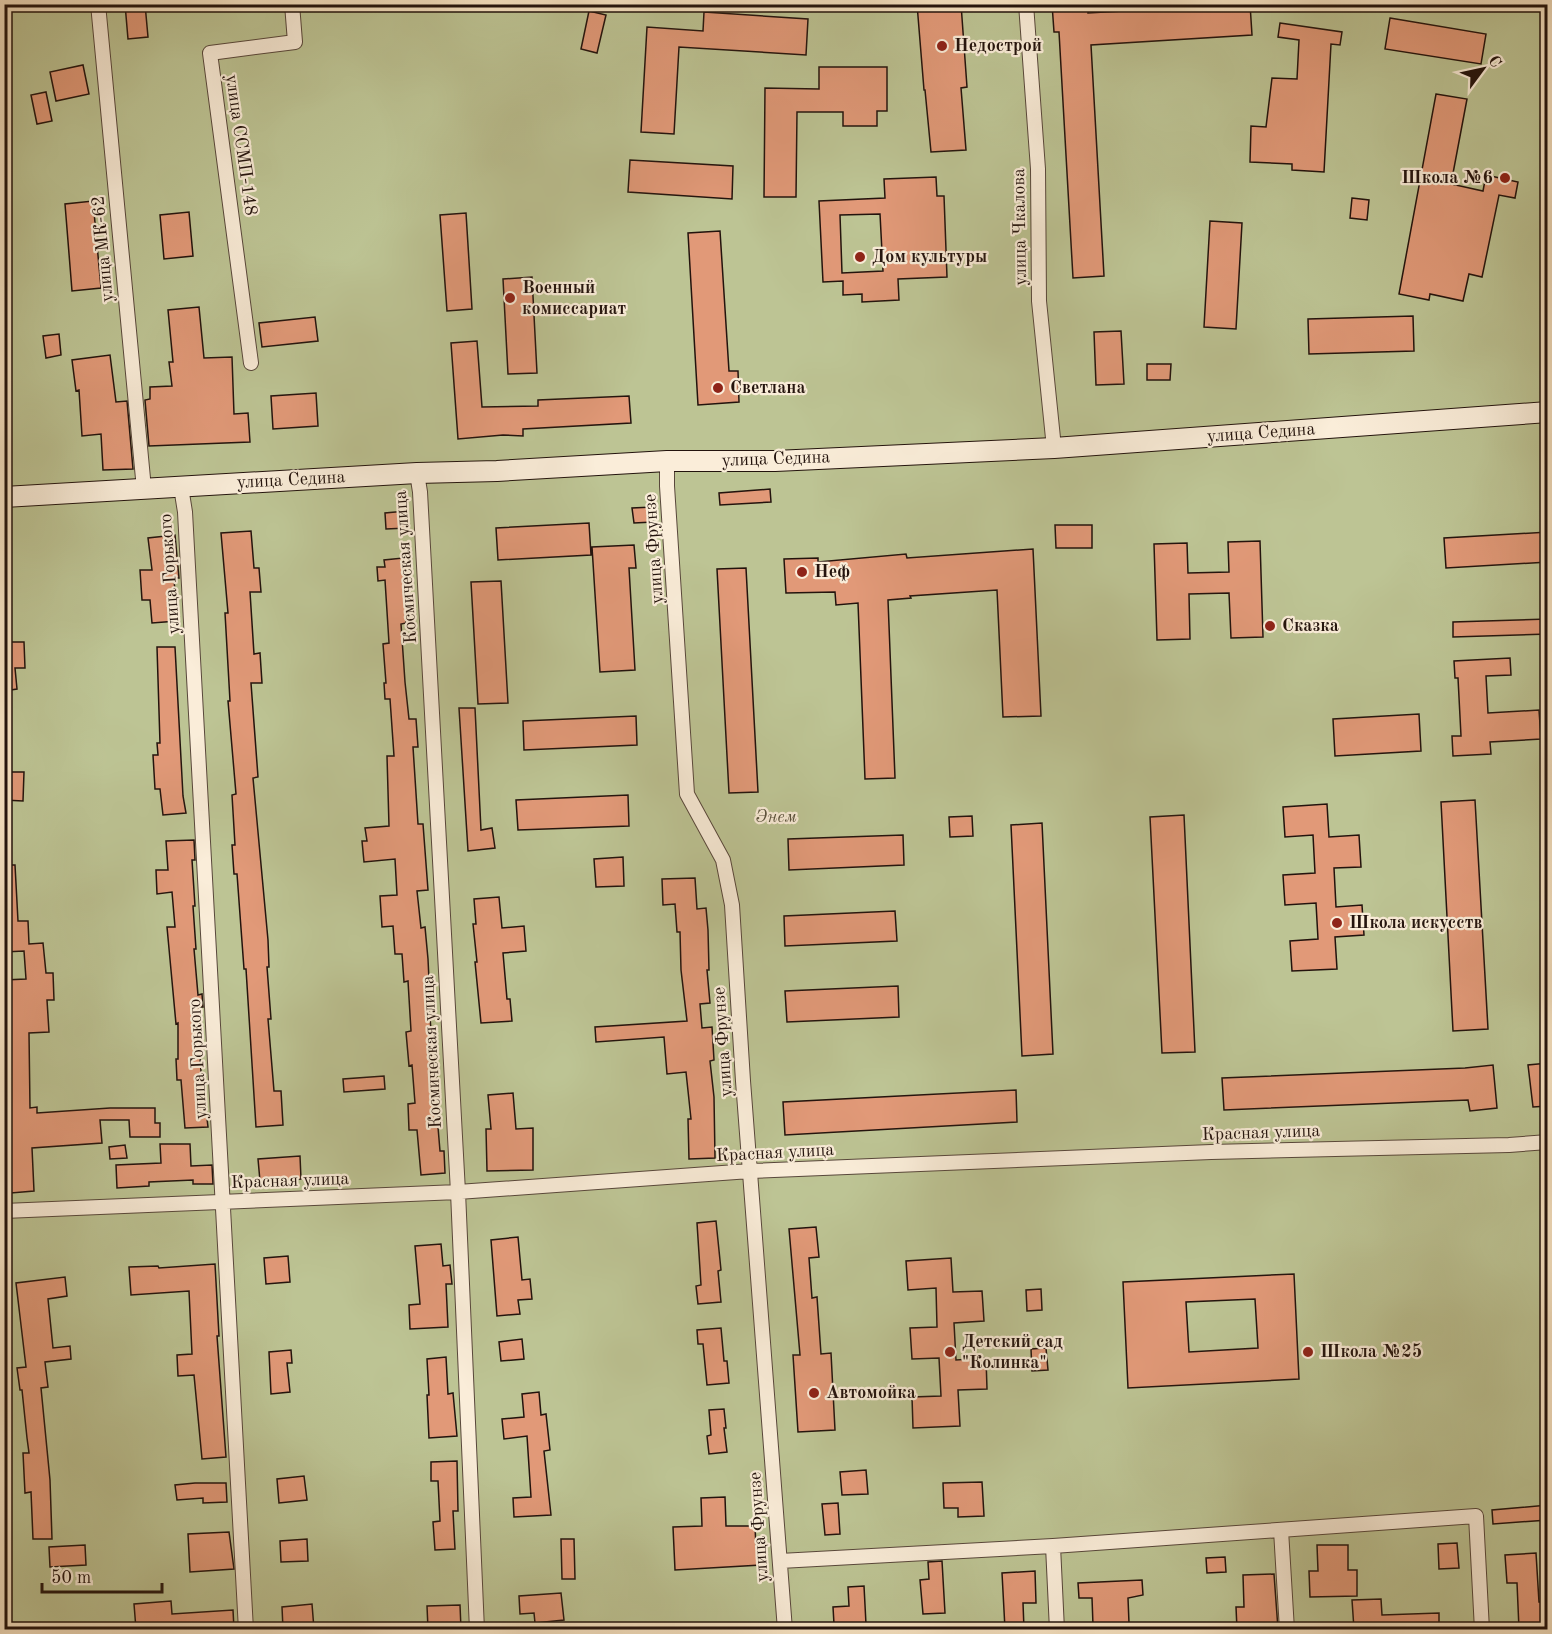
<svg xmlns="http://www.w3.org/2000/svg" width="1552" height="1634" font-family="'Old Standard TT',serif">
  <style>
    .green { fill: #bdc494; stroke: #706c50; stroke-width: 1.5 }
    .building { fill: #e19978; stroke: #23130d; stroke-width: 1.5; fill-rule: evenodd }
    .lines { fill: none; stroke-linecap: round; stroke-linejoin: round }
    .street-casing { stroke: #58473b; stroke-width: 16 }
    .secondary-casing { stroke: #23130d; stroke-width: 22 }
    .street { stroke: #faedd9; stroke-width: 14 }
    .secondary { stroke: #faedd9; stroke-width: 20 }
    .poi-dot { fill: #8f2418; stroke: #faedd9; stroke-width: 2 }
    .labels { text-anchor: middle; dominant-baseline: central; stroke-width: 4.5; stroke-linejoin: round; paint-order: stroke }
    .poi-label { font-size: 18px; font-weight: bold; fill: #23130d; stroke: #faedd9; text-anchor: start }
    .street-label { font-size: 18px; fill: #23130d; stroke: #faedd9 }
    .park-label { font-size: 18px; font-style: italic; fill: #59513c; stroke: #faedd9 }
  </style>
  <rect width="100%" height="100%" fill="#f7e4c4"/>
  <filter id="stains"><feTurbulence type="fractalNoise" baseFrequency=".00333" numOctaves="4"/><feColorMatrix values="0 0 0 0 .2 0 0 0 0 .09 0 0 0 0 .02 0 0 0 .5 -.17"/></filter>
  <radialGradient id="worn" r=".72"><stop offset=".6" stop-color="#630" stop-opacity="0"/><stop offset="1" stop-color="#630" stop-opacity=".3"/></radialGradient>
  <path class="green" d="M5,5h1542v1624l-1542,1z"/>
  <path class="building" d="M125,4h20l3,33 -20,2z
    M917,4h44l6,83 -6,1 5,62 -35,2 -6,-62h-1z
    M1052,4h36v9l162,-9 2,31 -161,10 13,231 -31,2 -14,-246h-5z
    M589,11l17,4 -9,38 -16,-4z
    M704,12l104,7 -2,36 -127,-8 -5,87 -33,-2 6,-105 56,4z
    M1390,18l96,16 -5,30 -96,-15z
    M1280,23l62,9 -2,13 -9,-1 -7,128 -32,-2v-6l-42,-2 1,-36 15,1 6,-49 25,1 2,-39 -21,-3z
    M83,65l6,29 -33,7 -6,-29z
    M819,67h68v44h-10v15h-34v-14h-46l-1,85h-32l1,-109 54,1z
    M46,92l6,29 -15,3 -6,-29z
    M1436,94l31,5 -16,85 32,7 3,-16 32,7 -3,16 -16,-3 -17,82 -13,-3 -6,27 -33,-7 -1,6 -30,-6z
    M630,160l103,6 -1,33 -104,-7z
    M936,177l1,19h7l3,81 -49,2 1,21 -37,2v-8l-19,1v-14l-20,1 -4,-81 66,-3 -1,-19zM880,214l3,57 -41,2 -2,-58z
    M1352,198l17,2 -2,20 -17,-2z
    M93,201l8,87 -29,3 -7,-87z
    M189,212l4,44 -29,3 -4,-44z
    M466,213l6,96 -25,2 -7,-96z
    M1210,221l32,2 -6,106 -32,-2z
    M720,231l9,140h9l1,31 -41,3 -10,-172z
    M532,277l5,96 -29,1 -5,-95z
    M199,307l5,51 28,-1 2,57 14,-1 2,29 -101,4 -4,-46 5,-1v-12l22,-1 -3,-24h4l-5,-52z
    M1413,316l1,35 -105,3 -1,-35z
    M315,317l3,24 -56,6 -3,-24z
    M1121,331l3,53 -28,1 -2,-53z
    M59,334l2,21 -15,3 -3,-22z
    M477,341l5,66 56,-1v-6l91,-4 2,27 -108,6v7l-20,-1 -45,4 -7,-96z
    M110,355l6,47 11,-1 6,68 -30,1 -2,-36 -19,2 -3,-46 -3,1 -4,-31z
    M1147,364h24l-1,16h-23z
    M316,393l2,33 -45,3 -2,-33z
    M770,489l1,13 -51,3 -1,-12z
    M653,507v15l-19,1 -2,-15z
    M406,511l1,17 -21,1 -1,-16z
    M589,523l2,32 -93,5 -2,-32z
    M1055,525h37v23h-36z
    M251,531l3,37h5l2,24h-11l4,62 6,-1 2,30h-11l7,94 -5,1 15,162 1,27h-2l4,52h-3l6,72h7l2,34 -27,2 -10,-158h-2l-7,-95h-3l-2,-29h3l-3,-50 4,-1 -8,-93h2l-5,-88h3l-7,-80z
    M1548,532v30l-102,6 -2,-30z
    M175,535l4,43h-5l3,43 -25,2 -2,-23h-8l-2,-30h12l-4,-32z
    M1260,541l3,96 -32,1 -2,-45 -40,1 1,45 -33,1 -3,-96 33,-1 1,30 41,-1 -1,-30z
    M634,545l2,23h-7l6,102 -35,2 -8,-125z
    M1033,549l8,167 -38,1 -6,-127 -87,6 1,2 -23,2 7,178 -30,1 -7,-176 -22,2 -1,-13 -49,1 -2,-34 34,-1v4l88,-8 1,4z
    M403,558l3,65 -5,1 4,58 4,37h7l2,28h-5l5,77h5l5,66 -11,1 4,37 4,-1 3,32 1,21h-2l4,50h1l4,36 2,25h-3l5,60h4l1,22 -24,2 -4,-45h-8l-1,-26 7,-1 -3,-38 -3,1 -3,-34 5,-1 -3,-50 -4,1 -2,-28h-7l-2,-28 -11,1 -2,-31 17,-1 -2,-36 -31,3 -2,-21h5l-2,-13 24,-2 -2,-70h7l-4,-57h-5l-1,-16h2l-3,-39 6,-1 -4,-63 -7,1 -1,-14h8l-1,-7z
    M746,568l12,224 -29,1 -12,-224z
    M501,581l7,122 -30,1 -7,-122z
    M1548,619v15l-95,3v-15z
    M4,642h20l1,26h-10l2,21 -13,2z
    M157,647h18l8,149 3,17 -23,2 -3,-26h-5l-2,-34h5l-1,-12h3z
    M1510,658l1,17 -25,1 2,37 51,-3 2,29 -51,3 1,12 -38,2 -1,-20h9l-3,-58h-3l-1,-17z
    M459,708h16l6,122 11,-2 3,20 -27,3z
    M1419,714l2,37 -86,5 -2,-37z
    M636,716l1,29 -113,5 -1,-29z
    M4,772h20l-1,29 -19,-1z
    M628,795l1,31 -111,4 -2,-30z
    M1475,800l13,229 -35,2 -12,-229z
    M1327,804l2,33 30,-2 2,32 -27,1 2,39 26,-2 2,30 -29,2 2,32 -45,2 -2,-30 28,-2 -2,-36 -31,2 -2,-30 32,-2 -2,-38 -28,2 -2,-30z
    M1184,815l11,237 -33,1 -12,-236z
    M972,816l1,20 -23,1 -1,-20z
    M1042,823l11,231 -31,2 -11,-231z
    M903,835l1,30 -115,5 -1,-31z
    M194,840l1,20h-3l3,46h-2l3,43h-2l4,46 4,-1 1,13h-4l1,50 3,45h2l3,25 -23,1 -4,-48h-4l-1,-21h2v-36l-2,1 -9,-97h8l-3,-35 -15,2 -1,-24h12l-2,-29z
    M623,857l1,29 -28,1 -2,-28z
    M4,865h11l3,56h10l1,23 14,-1 3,30h7l1,27h-7l2,32 -20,1 1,75 7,-1v6l73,-5h45v15h5v14h-30l-1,-17h-29l2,23 -70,5 2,43 -23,2 -2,-39h2l-4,-46 -3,-58v-70l22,-1 -2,-28 -20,1z
    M695,878l2,31 9,-1 2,22 1,40h-2l3,33 -10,1 2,24 10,-1 2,33 -4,1 4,36 1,61 -26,1 -1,-40h3l-5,-47 -19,2 -3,-37 -68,5 -1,-15 92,-6 -6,-51 -1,-38h-3l-2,-28 -12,1 -1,-26z
    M499,897l3,31 22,-2 2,25 -23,2 4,46h3l2,22 -31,2 -6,-61h2l-4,-38h3l-2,-25z
    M895,911l2,30 -112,5 -1,-30z
    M898,986l1,31 -112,5 -2,-31z
    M1548,1063v43l-15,1 -5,-42z
    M1493,1065l4,43 -27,3 -2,-11 -244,10 -2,-32 243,-10z
    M384,1076l1,13 -41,3 -1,-13z
    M1016,1090l1,32 -232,13 -2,-33z
    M513,1093l3,36 17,-1v42l-46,1 -1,-42h5l-3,-34z
    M160,1144h30l1,22 21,-1 1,19h-20v-4l-44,2v4l-32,2 -1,-23 45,-2z
    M125,1145l2,13 -17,1 -1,-12z
    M300,1156l1,23 -41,2 -2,-22z
    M716,1221l5,49 -3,1 3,31 -23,2 -2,-18 5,-1 -4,-62z
    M816,1227l3,30 -10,1 3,40 5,-1 4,57 10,-1 4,77 -37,2 -5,-77h7l-11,-126z
    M518,1237l4,43 8,-1 2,20 -14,1 2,14 -23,2 -6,-76z
    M441,1244l2,22 7,-1 2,19h-6l2,43 -38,2 -1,-24 11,-1 -5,-58z
    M288,1256l2,26 -24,2 -2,-26z
    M951,1258l2,34 29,-1 2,30 -30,2 2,37 30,-2 1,31 -29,1 2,36 -47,2 -1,-31 29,-1 -2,-38 -27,1 -2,-31 27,-1 -1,-39 -28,2 -2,-29z
    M215,1264l4,72h-2l9,121 -24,2 -8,-84 -16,1 -1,-21 15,-1 -3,-63 -58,4 -2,-28 29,-1 1,2z
    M1294,1274l5,105 -171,9 -5,-106zM1255,1299l3,49 -69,4 -3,-50z
    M65,1277l2,19 -19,3 5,49 17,-2 1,13 -26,3 3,25 -7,1 9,92 2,59h-19l-2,-47 -6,1 -2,-40h6l-2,-15 -5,-48h-2l-3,-22 9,-1 -10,-84z
    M1041,1289l1,21 -15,1 -1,-21z
    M721,1328l3,33h3l2,22 -22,2 -4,-41h-5l-1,-14z
    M522,1339l2,20 -23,2 -2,-19z
    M1046,1348l2,22 -16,1 -1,-22z
    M291,1350l1,13h-5l3,29 -19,2 -2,-42z
    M446,1357l2,37 5,-1 4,43 -28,2 -2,-43h2l-2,-36z
    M539,1392l2,23 5,-1 4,36 -6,1 7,64 -37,2 -1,-19 18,-1 -4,-61 -23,3 -2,-20 22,-2 -2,-23z
    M724,1409l2,19h-2l3,24 -18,2 -2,-18 4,-1 -2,-25z
    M457,1461l1,50h-5l2,38 -20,1 -2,-28 7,-1 -2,-40h-7v-19z
    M866,1470l2,24 -26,1 -2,-23z
    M304,1476l3,24 -28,3 -2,-24z
    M982,1482l2,34 -26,1v-9h-14l-1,-25z
    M195,1483h31l1,19 -24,1v-5l-26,2 -2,-15z
    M725,1497l1,29h29l1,22h4l1,17 -86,5 -2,-43 29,-1 -1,-28z
    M838,1503l2,31 -15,1 -3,-31z
    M1548,1505v15l-55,4 -1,-14z
    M229,1532l5,37 -44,3 -2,-38z
    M307,1539l1,22 -27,1 -1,-21z
    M561,1539h13l1,40h-13z
    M1457,1543l2,25 -20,1 -1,-25z
    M85,1545l1,20 -36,2 -1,-20z
    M1317,1545h31v25h9v26l-47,1 -1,-26h9z
    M1536,1553l3,49h9v27h-29l-2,-46h-10l-2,-28z
    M1225,1557l1,15 -19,1 -1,-15z
    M942,1561l3,52 -22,1 -3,-34 9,-1 -1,-17z
    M1035,1571l1,32h-13l1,26h-19l-3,-56z
    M1274,1574l4,55h-41l-1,-22h8l-1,-32z
    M1142,1580l1,15 -15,3 1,25 -36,2 -1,-27h-13l-1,-15z
    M864,1586l2,38h-32l-1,-17 16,-1 -1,-19z
    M561,1593l3,27 -29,3 -1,-10 -14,1 -1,-18z
    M1381,1599l1,16 57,-2v16h-85l-2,-29z
    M171,1601l1,13 61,-4 1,19h-98l-2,-25z
    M312,1604l2,25h-31l-1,-22z
    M460,1605l1,24h-33l-1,-23z"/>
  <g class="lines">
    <defs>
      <path id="street" d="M98,4l46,485
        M1026,4l12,165 1,132 15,147
        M251,363l-41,-310 85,-11 -3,-38
        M667,461v25l20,308 36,66 9,45 11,176 42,549
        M417,473l3,19 38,700 19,438
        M181,487l4,25 61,1118
        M4,1211l454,-19 292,-21 461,-19 298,-7 39,-3
        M1281,1530l6,100
        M1053,1546l4,84
        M780,1561l273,-15 423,-30 6,114"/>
      <path id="secondary" d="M4,497l413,-24 80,-2 170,-10h108l279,-13 494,-36"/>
    </defs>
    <use href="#street" class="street-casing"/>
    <use href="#secondary" class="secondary-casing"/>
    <use href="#street" class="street"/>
    <use href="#secondary" class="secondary"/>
  </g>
  <g class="poi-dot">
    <circle cx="942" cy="46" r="6"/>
    <circle cx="1505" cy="178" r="6"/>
    <circle cx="860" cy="257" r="6"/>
    <circle cx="510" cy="298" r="6"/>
    <circle cx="718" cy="388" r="6"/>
    <circle cx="802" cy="572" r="6"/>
    <circle cx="1270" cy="626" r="6"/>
    <circle cx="1337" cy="923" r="6"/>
    <circle cx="950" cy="1352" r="6"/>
    <circle cx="1308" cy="1352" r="6"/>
    <circle cx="814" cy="1393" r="6"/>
  </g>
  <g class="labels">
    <g class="poi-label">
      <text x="954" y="46">Недострой</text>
      <text x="1493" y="178" text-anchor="end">Школа №6</text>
      <text x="872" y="257">Дом культуры</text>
      <text x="522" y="288">Военный<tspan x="522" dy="21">комиссариат</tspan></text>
      <text x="730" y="388">Светлана</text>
      <text x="814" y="572">Неф</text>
      <text x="1282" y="626">Сказка</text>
      <text x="1349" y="923">Школа искусств</text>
      <text x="962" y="1342">Детский сад<tspan x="962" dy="21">"Колинка"</tspan></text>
      <text x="1320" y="1352">Школа №25</text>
      <text x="826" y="1393">Автомойка</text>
    </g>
    <g class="street-label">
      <text transform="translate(241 145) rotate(82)">улица ССМП-148</text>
      <text transform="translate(1020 227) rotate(-91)">улица Чкалова</text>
      <text transform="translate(103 249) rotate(-95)">улица МК-62</text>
      <text transform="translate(1261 433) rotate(-4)">улица Седина</text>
      <text transform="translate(776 459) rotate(-2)">улица Седина</text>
      <text transform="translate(291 480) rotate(-3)">улица Седина</text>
      <text transform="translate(654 549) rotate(-94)">улица Фрунзе</text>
      <text transform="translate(406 567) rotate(-94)">Космическая улица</text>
      <text transform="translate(170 574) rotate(-94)">улица Горького</text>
      <text transform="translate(723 1042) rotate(-94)">улица Фрунзе</text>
      <text transform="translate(432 1052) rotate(-93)">Космическая улица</text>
      <text transform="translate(198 1059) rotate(-93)">улица Горького</text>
      <text transform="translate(1261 1133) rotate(-2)">Красная улица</text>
      <text transform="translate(775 1153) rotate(-3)">Красная улица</text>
      <text transform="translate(290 1181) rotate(-2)">Красная улица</text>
      <text transform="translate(759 1527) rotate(-94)">улица Фрунзе</text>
    </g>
    <g class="park-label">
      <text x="776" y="817">Энем</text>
    </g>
  </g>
  <rect width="1552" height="1634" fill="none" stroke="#f7e4c4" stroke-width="24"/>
  <rect x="6" y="6" width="1540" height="1622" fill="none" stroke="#23130d" stroke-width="3"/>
  <rect x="12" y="12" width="1528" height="1610" fill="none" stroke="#23130d" stroke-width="1.5"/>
  <g transform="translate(1483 69) rotate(57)" stroke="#faedd9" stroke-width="4.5" paint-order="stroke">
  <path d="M0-4.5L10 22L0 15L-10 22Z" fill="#23130d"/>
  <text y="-9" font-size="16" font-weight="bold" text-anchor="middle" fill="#23130d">С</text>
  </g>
  <path d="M42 1583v9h120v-9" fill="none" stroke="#23130d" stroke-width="3"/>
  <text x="51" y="1583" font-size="18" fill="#23130d" stroke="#faedd9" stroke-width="4.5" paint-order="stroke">50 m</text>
  <rect width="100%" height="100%" filter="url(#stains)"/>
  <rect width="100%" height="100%" fill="url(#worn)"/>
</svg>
